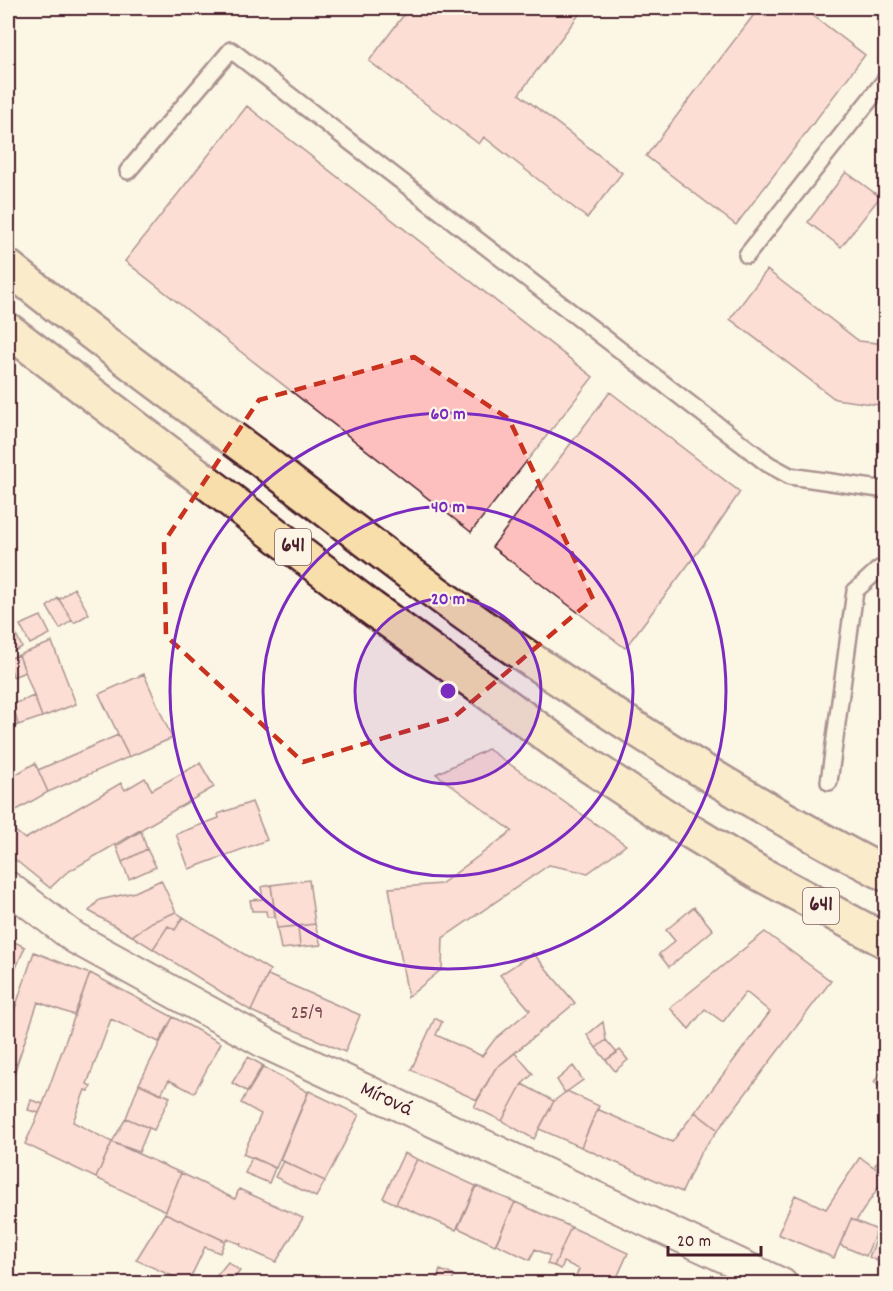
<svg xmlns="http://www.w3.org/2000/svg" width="893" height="1291" font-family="Dekko,sans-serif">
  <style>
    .building { fill: #fdc0bf; stroke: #4a1f2b; stroke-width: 1.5 }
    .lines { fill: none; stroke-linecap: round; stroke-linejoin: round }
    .lane-casing { stroke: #4a1f2b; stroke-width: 20 }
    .street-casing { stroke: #4a1f2b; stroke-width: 34 }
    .highway-casing { stroke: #4a1f2b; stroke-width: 38 }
    .path { stroke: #4a1f2b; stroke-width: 4; stroke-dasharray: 1.5 4.5; stroke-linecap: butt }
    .lane { stroke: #fcf5e5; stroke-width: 15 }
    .street { stroke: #fcf5e5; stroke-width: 30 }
    .highway { stroke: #f8deab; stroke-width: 33 }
    .marked { fill: none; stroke: #c8321e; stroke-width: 4.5; stroke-dasharray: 12 8; stroke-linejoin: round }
    .ring { fill: none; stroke: #7b2cbf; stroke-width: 3 }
    .labels { text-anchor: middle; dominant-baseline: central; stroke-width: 4.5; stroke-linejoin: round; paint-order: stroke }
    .number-label { font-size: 20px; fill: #774750 }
    .shield { fill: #fcf5e5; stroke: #7f5f63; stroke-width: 1.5 }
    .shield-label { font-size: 21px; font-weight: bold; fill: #4a1f2b }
    .street-label { font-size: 22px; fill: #4a1f2b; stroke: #fcf5e5 }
    .centre { fill: #7b2cbf; stroke: #fcf5e5; stroke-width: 3 }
    .ring-label { font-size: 18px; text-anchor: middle; font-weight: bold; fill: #7b2cbf; stroke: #fcf5e5; stroke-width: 4.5; stroke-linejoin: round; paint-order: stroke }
  </style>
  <rect width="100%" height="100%" fill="#fcf5e5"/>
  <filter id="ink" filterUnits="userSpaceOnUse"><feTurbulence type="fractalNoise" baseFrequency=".0167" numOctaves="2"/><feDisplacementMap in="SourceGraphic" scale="12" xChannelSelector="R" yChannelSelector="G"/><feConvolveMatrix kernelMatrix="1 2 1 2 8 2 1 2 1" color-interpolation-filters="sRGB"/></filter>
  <g filter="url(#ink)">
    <path class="building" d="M409,8h175l-65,86 103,79 -35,45 -103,-81 -5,7 -110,-83z
      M759,8h44l62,47 -129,170 -90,-69z
      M247,106l346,271 -122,155 -346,-271z
      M846,172l34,25 -39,50 -33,-25z
      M767,270l92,71 27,3v62l-51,-7 -105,-80z
      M610,392l130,100 -30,44 -85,112 -133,-101z
      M74,588l15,26 -15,9 -16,-25 2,1z
      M58,598l14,22 -12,9 -13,-22z
      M41,616l9,18 -20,10 -10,-19z
      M8,618l14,29 -14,7z
      M52,642l24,62 -34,13 -23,-62z
      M19,655l6,17 -12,5 -5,-18z
      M144,674l28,64 -43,19 -30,-63z
      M10,695l8,30 -10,4v-33z
      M34,696l8,21 -24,8 -5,-21z
      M118,735l11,22 -81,35 -10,-22z
      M488,749l138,96 -38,28 -39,-8 -106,73 -1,31 -34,28 -19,-109 52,-4 71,-53 -76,-57z
      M35,763l13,29 -40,23v-36z
      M200,763l14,24 -148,86 -16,15 -42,-34v-29l17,14 96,-56 4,7 20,-12 7,12z
      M252,802l15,38 -78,29 -13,-35 43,-16 -1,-4z
      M141,831l6,18 -25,13 -6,-16z
      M147,849l9,18 -27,12 -7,-17z
      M161,880l15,32 -24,10 -20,14 -43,-25 10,-11 36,-8z
      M309,880l6,44 -38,4 -6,-43z
      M271,885l4,32h-8l-1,-6h-14l-2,-11 13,-1 -2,-12z
      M694,907l19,23 -44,37 -10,-13 16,-13 -9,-11z
      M176,912l7,5 -8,13 -7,-4 -15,23 -21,-13 20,-14z
      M183,917l87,53 -19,41 -98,-62 15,-23 7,4z
      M315,924l6,21 -21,2 -2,-21z
      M298,926l2,21 -19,2 -4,-21z
      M765,932l66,49 -113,149 -23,-18 75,-100 -24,-20 -23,30 -18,-13 -16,20 -19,-21z
      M8,939l17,8 -15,35 -2,-1z
      M34,952l56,22 -16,41 -36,-13 -21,62 -9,-3v-32z
      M533,953l42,50 -80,66 -18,31 -66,-30 24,-52 7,4 -6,13 46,21 13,-17 35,-29 -30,-35z
      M90,973l83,44 -14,25 -48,-23 -24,65 4,2 -2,5 -4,-1 -12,32 39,20 -16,36 -71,-34 18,-40z
      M268,975l92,40 -15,37 -94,-41z
      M173,1017l48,26 -27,50 -25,-13 -8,14 -22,-10z
      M603,1022l3,18 -10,8 -9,-13z
      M606,1040l11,13 -11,7 -10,-12z
      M620,1050l8,10 -13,11 -9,-11z
      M515,1053l18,21 -11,10 -20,37 -28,-14 21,-38z
      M248,1057l16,9 -16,26 -16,-9z
      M8,1061l9,3 -9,32z
      M886,1064v27l-12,-9z
      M262,1066l46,26 -32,76 -33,-14 18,-40 -20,-11z
      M573,1066l10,14 -18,13 -8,-13z
      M139,1084l31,13 -16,33 -28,-12z
      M522,1084l32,17 -20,38 -32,-18z
      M309,1091l50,24 -34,66 -45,-21z
      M567,1091l32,15 -18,41 -42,-18 15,-28z
      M31,1100l12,4 -4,9 -11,-3z
      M597,1109l75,33 23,-30 23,18 -18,24 -18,38 -101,-45z
      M126,1118l23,10 -10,24 -27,-10z
      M112,1142l69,31 -15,38 -70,-33z
      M886,1150v24l-11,-9z
      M404,1153l13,6 -21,45 -13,-6z
      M252,1157l23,11 -6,15 -24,-10z
      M860,1157l26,19 -30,45 -5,-2 -17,39 -56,-24 17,-39 31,14z
      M417,1159l59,27 -20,44 -60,-26z
      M283,1161l42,20 -9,16 -41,-20z
      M181,1173l54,26 4,-10 64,29 -27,44 -36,-16 1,-2 -14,-5 -2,2 -60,-28z
      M476,1186l39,16 -20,43 -37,-17z
      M515,1202l56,25 -17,39 -7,-2 3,-8 -15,-7 -5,11 -34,-16z
      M165,1213l60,28 -5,12 -15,-6 -17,36 -52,-23z
      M851,1219l26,11 -11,26 -26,-11z
      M571,1227l57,26 -14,31h-31l-9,-4 5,-11 -15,-7 -3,7 -7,-3z
      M876,1240l10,4 -7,18 -10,-5z
      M228,1262l12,9 -10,13h-20z
      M440,1270l14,5 -3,9 -14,-5z"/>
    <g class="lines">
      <defs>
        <path id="lane" d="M128,171l103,-121 537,414 22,12 96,14
          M747,255l139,-176
          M829,782l26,-191 24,-22 7,1"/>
        <path id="street" d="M8,887l67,51 194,107 513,239"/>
        <path id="highway" d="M8,267c82,66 167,129 252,192 81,62 161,125 245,183 122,84 249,164 381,232
          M8,330l362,277 211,153 84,56 92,56 129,69"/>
      </defs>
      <use href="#lane" class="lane-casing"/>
      <use href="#street" class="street-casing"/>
      <use href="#highway" class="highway-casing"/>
      <path class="path" d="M673,1284l18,-9"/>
      <use href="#lane" class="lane"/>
      <use href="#street" class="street"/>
      <use href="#highway" class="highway"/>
    </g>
  </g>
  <path d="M0 0H893V1291H0ZM414,357l95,62 84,180 -139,118 -151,45 -137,-126 -2,-94 95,-142z" fill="#fcf5e5" fill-opacity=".55" fill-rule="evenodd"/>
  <path class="marked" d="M414,357l95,62 84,180 -139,118 -151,45 -137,-126 -2,-94 95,-142z"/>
  <circle cx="448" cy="691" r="93" fill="#7b2cbf" fill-opacity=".12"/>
  <g class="ring">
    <circle cx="448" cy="691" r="93"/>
    <circle cx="448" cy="691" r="185"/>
    <circle cx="448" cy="691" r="278"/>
  </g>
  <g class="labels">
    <g class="number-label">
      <text x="307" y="1014">25/9</text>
    </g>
    <g class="shield">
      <rect x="275" y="529" width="36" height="36" rx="4.5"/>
      <rect x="803" y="888" width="36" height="36" rx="4.5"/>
    </g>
    <g class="shield-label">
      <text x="293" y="547">641</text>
      <text x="821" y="906">641</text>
    </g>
    <g class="street-label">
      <text transform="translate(386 1100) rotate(25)">Mírová</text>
    </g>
  </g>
  <circle cx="448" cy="691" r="9" class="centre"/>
  <g class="ring-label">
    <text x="448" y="419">60 m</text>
    <text x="448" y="512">40 m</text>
    <text x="448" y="604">20 m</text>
  </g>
  <rect width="893" height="1291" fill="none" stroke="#fcf5e5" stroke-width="30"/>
  <rect x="15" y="15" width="863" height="1261" fill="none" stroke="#4a1f2b" stroke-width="2" filter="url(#ink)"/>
  <path d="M668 1246v9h93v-9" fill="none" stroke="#4a1f2b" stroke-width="3"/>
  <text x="677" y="1246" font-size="18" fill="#4a1f2b" stroke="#fcf5e5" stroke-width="4.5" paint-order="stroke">20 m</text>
</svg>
